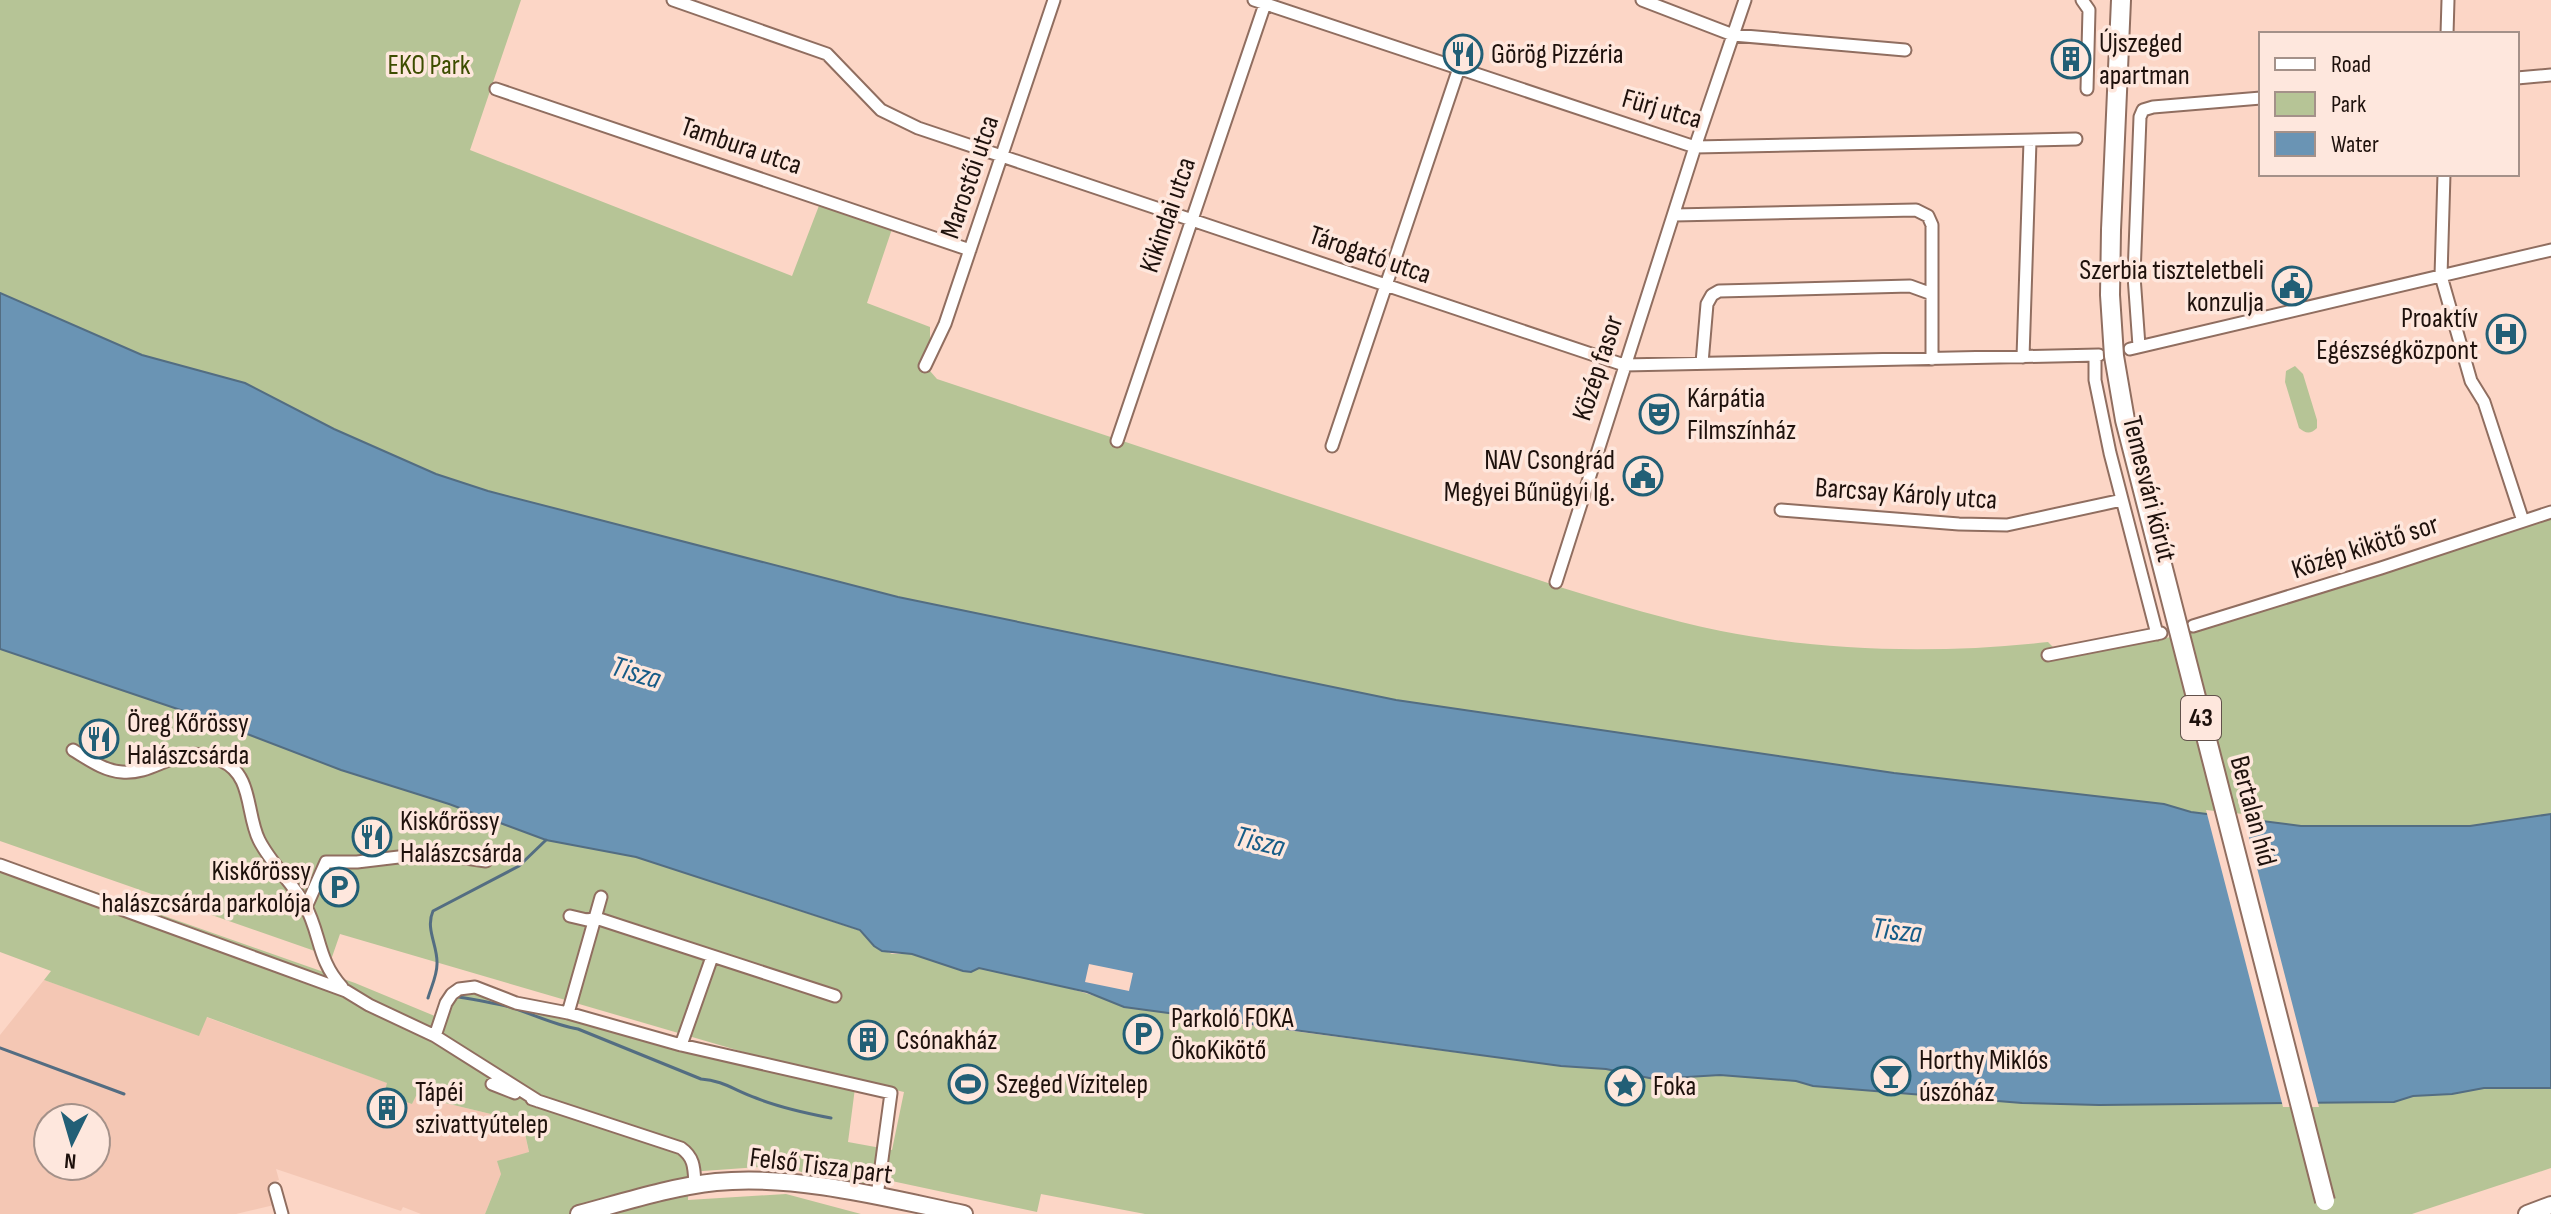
<svg xmlns="http://www.w3.org/2000/svg" width="2551" height="1214" font-family="'Sofia Sans Condensed',sans-serif">
  <style>
    .built { fill: #f4c7b4; fill-rule: evenodd }
    .green { fill: #b6c496 }
    .water { fill: #6a94b4; stroke: #536d82; stroke-width: 2 }
    .pier { fill: #fcd6c6 }
    .lines { fill: none; stroke-linecap: round; stroke-linejoin: round }
    .stream { stroke: #536d82; stroke-width: 3 }
    .street-casing { stroke: #906e60; stroke-width: 15 }
    .secondary-casing { stroke: #906e60; stroke-width: 20 }
    .primary-casing { stroke: #906e60; stroke-width: 22 }
    .street { stroke: #fff; stroke-width: 11 }
    .secondary { stroke: #fff; stroke-width: 16 }
    .primary { stroke: #fff; stroke-width: 18 }
    .primary-bridge-casing { stroke: #906e60; stroke-width: 22; stroke-linecap: butt }
    .primary-bridge { stroke: #fff; stroke-width: 18 }
    .labels { text-anchor: middle; dominant-baseline: central; stroke-width: 7; stroke-linejoin: round; paint-order: stroke }
    .shield { fill: #fee7dd; stroke: #61514b; stroke-width: 2 }
    .shield-label { font-size: 26px; font-weight: bold; fill: #1e110c }
    .poi-label { font-size: 28px; fill: #1e110c; stroke: #fee7dd; text-anchor: start }
    .park-label { font-size: 28px; fill: #3d4d00; stroke: #fee7dd }
    .street-label { font-size: 28px; fill: #1e110c; stroke: #fee7dd }
    .water-label { font-size: 30px; font-style: italic; fill: #165c87; stroke: #fee7dd }
  </style>
  <rect width="100%" height="100%" fill="#fcd6c6"/>
  <path class="built" d="M44,980l155,55 7,-18 182,66 24,21 4,-8 79,19 29,14 5,24 -28,21 -16,40h-64l-18,-7 -2,4 -125,-42 3,11 -10,3 5,22 -38,9h-236v-179zM48,1118h48v48h-48z"/>
  <path class="green" d="M0,0h521l-51,150 322,126 28,-73 72,26 -25,74 63,24v44l7,8 626,209c52,16 105,32 158,43 107,21 219,23 327,11l15,15 82,-14 59,-14 347,-112v297l-81,12h-169l-110,-14 -27,-8 -270,-31 -498,-73 -498,-103 -410,-106 -52,-17 -102,-45 -89,-46 -103,-28 -142,-62z
    M2295,366l8,8 14,46v8c-7,7 -12,5 -18,0l-14,-46 1,-11z
    M0,649l216,73 125,48 108,34 97,36 90,17 225,74 13,15 18,8h20l51,17h8l8,-3 79,17 37,11 128,26 338,44 45,3 48,10 66,-4 76,6 17,5 209,17 77,2 295,-3 19,-6 39,-2 32,-6h67v80l-139,46h-1267l-104,-20 -4,18 -150,-32 -28,4 -48,-8 -17,-7 -35,-2 -70,5 -1,28 98,-6 75,20h-376l16,-40 -4,-13 32,-9 -5,-23 -29,-14 -79,-19 -4,8 -28,-10 3,-11 -180,-66 -8,19 -155,-56 7,-9 -51,-19v-94l355,125 87,36 12,-22 7,-6h12l382,97 -7,54 44,8 12,-58 -130,-31 -434,-127 -8,23 -332,-116z"/>
  <path class="water" d="M0,293l142,62 103,28 89,46 102,45 52,17 410,106 498,103 498,73 270,31 27,8 110,14h169l81,-12v274h-67l-32,6 -39,2 -19,6 -295,3 -77,-2 -209,-17 -17,-5 -76,-6 -66,4 -48,-10 -45,-3 -437,-59 -37,-15 -108,-24 -8,4 -8,-1 -51,-17 -30,-3 -8,-5 -14,-16 -224,-73 -90,-17 -97,-36 -108,-34 -125,-48 -216,-73z"/>
  <path class="pier" d="M2206,810l37,4 76,293h-36z
    M1089,964l44,9 -4,18 -44,-9z"/>
  <g class="lines">
    <path class="stream" d="M459,997c17,3 35,6 51,10 23,7 44,18 68,22l123,50c21,1 35,12 55,19 25,10 49,15 75,20
      M428,998c3,-11 9,-22 9,-34 1,-18 -12,-35 -4,-53l86,-45 27,-26
      M0,1048l124,46"/>
    <defs>
      <path id="street" d="M673,0l154,54 54,56 37,18 706,237 475,-10
        M1254,0l441,147 381,-8
        M1642,0l91,35 172,15
        M2082,0l7,10 -2,79
        M2447,34l1,-34
        M2517,78l34,-3
        M496,89l474,161
        M2444,174l-3,102 30,105 13,21 39,119
        M1674,215l242,-5 12,6 4,9v134
        M2139,346l-5,-70 6,-159 3,-7 10,-3 108,-9
        M2130,349l421,-99
        M2095,356v24l15,73 47,181
        M2023,357l7,-216
        M1702,363l5,-59 5,-9 7,-4 191,-5 22,8
        M925,366l20,-42 109,-324
        M1117,441l148,-437
        M1332,446l127,-378
        M1781,510l178,14 48,1 115,-25
        M1556,582l139,-435 50,-147
        M2193,626l188,-58 170,-56
        M2048,655l113,-22
        M73,750c15,9 31,21 49,22 37,3 56,-32 100,-11 31,14 24,53 37,79 12,24 33,42 46,65 16,29 12,55 37,82
        M0,865l346,126 23,14 66,31 103,65
        M306,907l20,-45h31l75,-9 54,8
        M570,916l17,4 9,-2 239,78
        M568,1013l33,-116
        M435,1036l11,-33 6,-9 7,-5 16,-2 41,16 52,10 113,32 210,48 -14,103
        M681,1045l31,-88
        M492,1084l23,9
        M532,1099l149,49c14,10 13,21 14,37
        M275,1189l7,25"/>
      <path id="secondary" d="M579,1214c45,-12 91,-27 137,-32 79,-8 171,16 248,32
        M2527,1214l24,-9"/>
      <path id="primary" d="M2111,230l10,-230"/>
    </defs>
    <use href="#street" class="street-casing"/>
    <use href="#secondary" class="secondary-casing"/>
    <use href="#primary" class="primary-casing"/>
    <use href="#street" class="street"/>
    <use href="#secondary" class="secondary"/>
    <use href="#primary" class="primary"/>
    <defs>
      <path id="primary-bridge" d="M2111,230l-1,65 4,61 11,64 200,781"/>
    </defs>
    <use href="#primary-bridge" class="primary-bridge-casing"/>
    <use href="#primary-bridge" class="primary-bridge"/>
  </g>
  <defs>
    <symbol id="restaurant-ring" viewBox="-11 -11 22 22"><circle r="9.5" fill="#fee7dd" stroke="#225f76" stroke-width="1.5"/><path d="M-5-6h1v4h1v-4h1v4h1v-4h1v5L-1.5 .5V6h-2V.5L-5-1ZM5-6V6H3V1.5H1.5Q1.5-4 5-6Z" fill="#225f76"/></symbol>
    <symbol id="building-ring" viewBox="-11 -11 22 22"><circle r="9.5" fill="#fee7dd" stroke="#225f76" stroke-width="1.5"/><path d="M-4-6H4V6H1V3H-1V6H-4ZM-2.5-4.3h1.7v1.8h-1.7ZM.8-4.3h1.7v1.8H.8ZM-2.5-1h1.7V.8h-1.7ZM.8-1h1.7V.8H.8Z" fill="#225f76"/></symbol>
    <symbol id="civic-ring" viewBox="-11 -11 22 22"><circle r="9.5" fill="#fee7dd" stroke="#225f76" stroke-width="1.5"/><path d="M-.6-6.5H3V-4.5H.6V-3L4-1V1h2V6H-6V1h2V-1L-.6-3ZM-1.2 2.5V6h2.4V2.5Z" fill="#225f76"/></symbol>
    <symbol id="hospital-ring" viewBox="-11 -11 22 22"><circle r="9.5" fill="#fee7dd" stroke="#225f76" stroke-width="1.5"/><path d="M-5-5h3v3.5h4V-5h3V5h-3V1.5h-4V5h-3Z" fill="#225f76"/></symbol>
    <symbol id="theatre-ring" viewBox="-11 -11 22 22"><circle r="9.5" fill="#fee7dd" stroke="#225f76" stroke-width="1.5"/><path d="M-5-5.5Q0-4 5-5.5V0Q5 5 0 6Q-5 5-5 0ZM-3.3-2.5H-1v1.5H-3.3ZM1-2.5H3.3v1.5H1ZM-2.8 1Q0 5.5 2.8 1Z" fill="#225f76"/></symbol>
    <symbol id="parking-ring" viewBox="-11 -11 22 22"><circle r="9.5" fill="#fee7dd" stroke="#225f76" stroke-width="1.5"/><path d="M-3.5-5.5H1a3.5 3.5 0 0 1 0 7H-1V5.5H-3.5ZM-1-3.4V-.6H.8a1.4 1.4 0 0 0 0-2.8Z" fill="#225f76"/></symbol>
    <symbol id="bar-ring" viewBox="-11 -11 22 22"><circle r="9.5" fill="#fee7dd" stroke="#225f76" stroke-width="1.5"/><path d="M-6-5H6L.8 .8V4.5H3.5V6h-7V4.5H-.8V.8Z" fill="#225f76"/></symbol>
    <symbol id="stadium-ring" viewBox="-11 -11 22 22"><circle r="9.5" fill="#fee7dd" stroke="#225f76" stroke-width="1.5"/><path d="M0-5a6.5 5 0 1 0 0 10a6.5 5 0 1 0 0-10ZM-3.5-1.8h7v3.6h-7Z" fill="#225f76"/></symbol>
    <symbol id="sight-ring" viewBox="-11 -11 22 22"><circle r="9.5" fill="#fee7dd" stroke="#225f76" stroke-width="1.5"/><path d="M0-6L1.8-2.2L6-1.7L2.9 1.2L3.7 5.4L0 3.3L-3.7 5.4L-2.9 1.2L-6-1.7L-1.8-2.2Z" fill="#225f76"/></symbol>
  </defs>
  <g fill-rule="evenodd">
    <use href="#restaurant-ring" x="1441" y="32" width="44" height="44"/>
    <use href="#building-ring" x="2049" y="37" width="44" height="44"/>
    <use href="#civic-ring" x="2270" y="264" width="44" height="44"/>
    <use href="#hospital-ring" x="2484" y="312" width="44" height="44"/>
    <use href="#theatre-ring" x="1637" y="392" width="44" height="44"/>
    <use href="#civic-ring" x="1621" y="454" width="44" height="44"/>
    <use href="#restaurant-ring" x="77" y="717" width="44" height="44"/>
    <use href="#restaurant-ring" x="350" y="815" width="44" height="44"/>
    <use href="#parking-ring" x="317" y="865" width="44" height="44"/>
    <use href="#parking-ring" x="1121" y="1012" width="44" height="44"/>
    <use href="#building-ring" x="846" y="1018" width="44" height="44"/>
    <use href="#bar-ring" x="1869" y="1054" width="44" height="44"/>
    <use href="#stadium-ring" x="946" y="1062" width="44" height="44"/>
    <use href="#sight-ring" x="1603" y="1064" width="44" height="44"/>
    <use href="#building-ring" x="365" y="1086" width="44" height="44"/>
  </g>
  <g class="labels">
    <rect class="shield" x="2181" y="696" width="40" height="44" rx="6"/>
    <g class="shield-label">
      <text x="2201" y="718">43</text>
    </g>
    <g class="poi-label">
      <text x="2099" y="43">Újszeged<tspan x="2099" dy="32">apartman</tspan></text>
      <text x="1491" y="54">Görög Pizzéria</text>
      <text x="2264" y="270" text-anchor="end">Szerbia tiszteletbeli<tspan x="2264" dy="32">konzulja</tspan></text>
      <text x="2478" y="318" text-anchor="end">Proaktív<tspan x="2478" dy="32">Egészségközpont</tspan></text>
      <text x="1687" y="398">Kárpátia<tspan x="1687" dy="32">Filmszínház</tspan></text>
      <text x="1615" y="460" text-anchor="end">NAV Csongrád<tspan x="1615" dy="32">Megyei Bűnügyi Ig.</tspan></text>
      <text x="127" y="723">Öreg Kőrössy<tspan x="127" dy="32">Halászcsárda</tspan></text>
      <text x="400" y="821">Kiskőrössy<tspan x="400" dy="32">Halászcsárda</tspan></text>
      <text x="311" y="871" text-anchor="end">Kiskőrössy<tspan x="311" dy="32">halászcsárda parkolója</tspan></text>
      <text x="1171" y="1018">Parkoló FOKA<tspan x="1171" dy="32">ÖkoKikötő</tspan></text>
      <text x="896" y="1040">Csónakház</text>
      <text x="1919" y="1060">Horthy Miklós<tspan x="1919" dy="32">úszóház</tspan></text>
      <text x="996" y="1084">Szeged Vízitelep</text>
      <text x="1653" y="1086">Foka</text>
      <text x="415" y="1092">Tápéi<tspan x="415" dy="32">szivattyútelep</tspan></text>
    </g>
    <g class="park-label">
      <text x="429" y="65">EKO Park</text>
    </g>
    <g class="street-label">
      <text transform="translate(1662 109) rotate(16)">Fürj utca</text>
      <text transform="translate(741 146) rotate(19)">Tambura utca</text>
      <text transform="translate(970 177) rotate(-71)">Marostői utca</text>
      <text transform="translate(1168 215) rotate(-71)">Kikindai utca</text>
      <text transform="translate(1370 255) rotate(19)">Tárogató utca</text>
      <text transform="translate(1598 368) rotate(-72)">Közép fasor</text>
      <text transform="translate(2149 489) rotate(76)">Temesvári körút</text>
      <text transform="translate(1906 494) rotate(4)">Barcsay Károly utca</text>
      <text transform="translate(2365 547) rotate(-18)">Közép kikötő sor</text>
      <text transform="translate(2253 811) rotate(75)">Bertalan híd</text>
      <text transform="translate(821 1166) rotate(7)">Felső Tisza part</text>
    </g>
    <g class="water-label">
      <text transform="translate(636 673) rotate(17)">Tisza</text>
      <text transform="translate(1260 842) rotate(14)">Tisza</text>
      <text transform="translate(1897 931) rotate(6)">Tisza</text>
    </g>
  </g>
  <rect x="2259" y="32" width="260" height="144" fill="#fee7dd" stroke="#a49189" stroke-width="2"/>
  <rect x="2275" y="58" width="40" height="12" fill="#ffffff" stroke="#a49189" stroke-width="2"/>
  <text x="2331" y="72" font-size="24" fill="#1e110c">Road</text>
  <rect x="2275" y="92" width="40" height="24" fill="#b6c496" stroke="#a49189" stroke-width="2"/>
  <text x="2331" y="112" font-size="24" fill="#1e110c">Park</text>
  <rect x="2275" y="132" width="40" height="24" fill="#6a94b4" stroke="#a49189" stroke-width="2"/>
  <text x="2331" y="152" font-size="24" fill="#1e110c">Water</text>
  <g transform="translate(72 1142) rotate(185)"><circle r="38" fill="#fee7dd" stroke="#a49189" stroke-width="2"/>
  <path d="M0-6L14 30L0 20L-14 30Z" fill="#225f76"/>
  <text y="-12" font-size="22" font-weight="bold" text-anchor="middle" fill="#1e110c">N</text>
  </g>
</svg>
